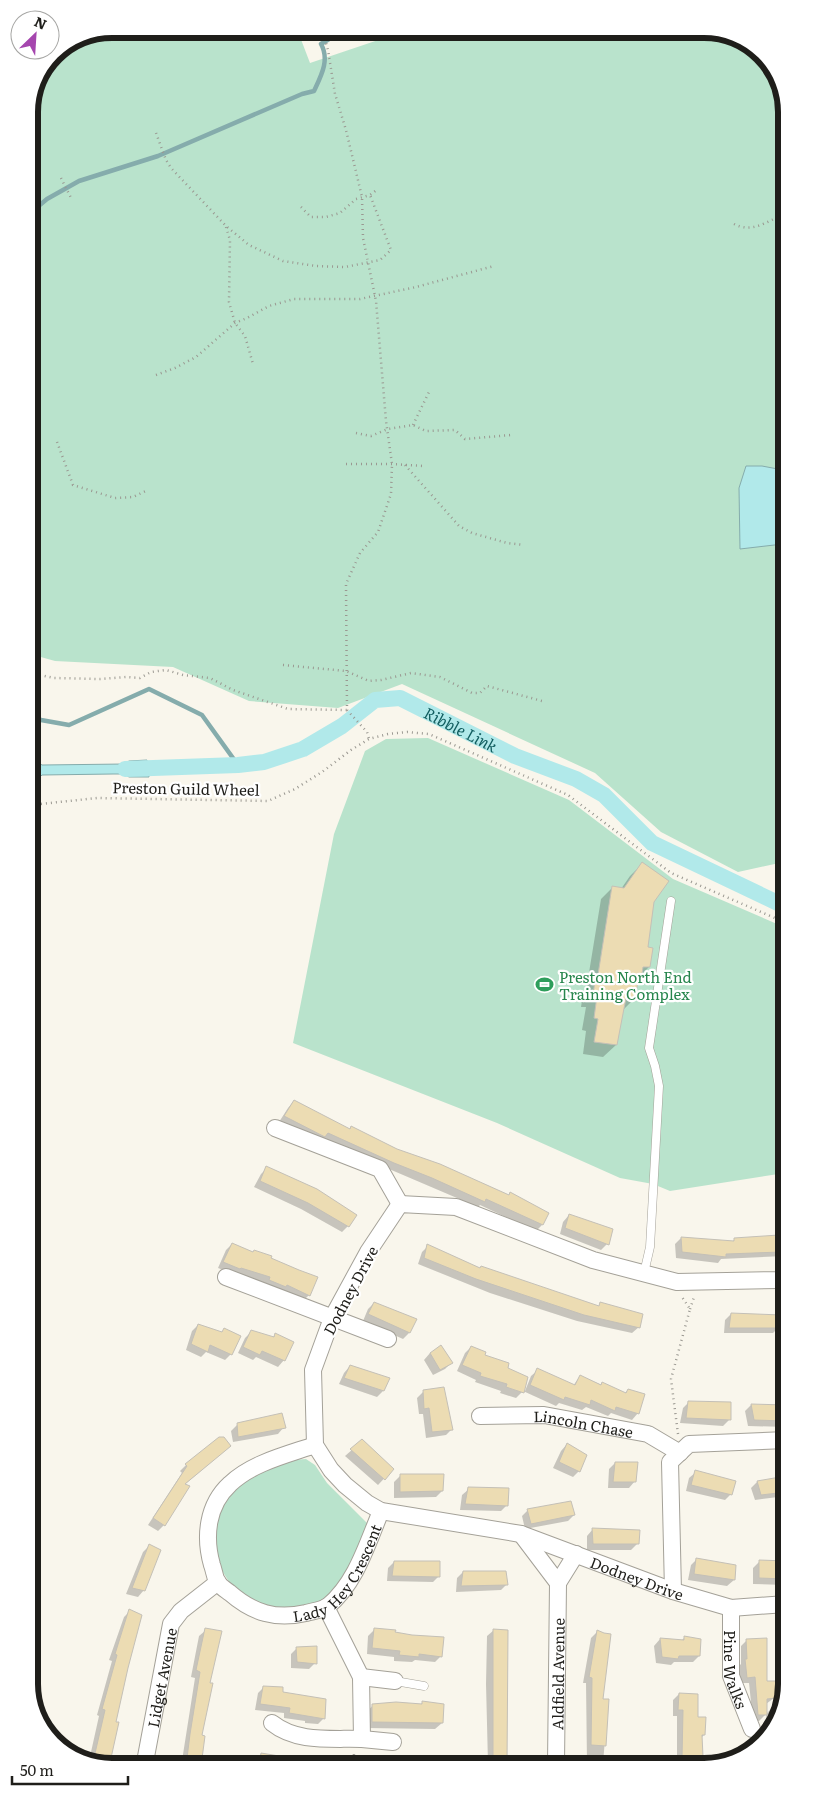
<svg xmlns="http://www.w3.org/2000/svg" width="815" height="1796" font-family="Literata,serif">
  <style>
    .green { fill: #b9e3cc }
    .water { fill: #b1e9ea; stroke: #85acac }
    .shadow { fill: #0003 }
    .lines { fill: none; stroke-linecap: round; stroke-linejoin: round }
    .stream { stroke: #85acac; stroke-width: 4.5 }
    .canal { stroke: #b1e9ea; stroke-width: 16 }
    .building { fill: #ecdcb3; stroke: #c4c0b7 }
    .lane-casing { stroke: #a4a198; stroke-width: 9 }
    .street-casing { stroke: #a4a198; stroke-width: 18 }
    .path { stroke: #9a9891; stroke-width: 2.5; stroke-dasharray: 1 4; stroke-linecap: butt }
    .lane { stroke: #fff; stroke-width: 8 }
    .street { stroke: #fff; stroke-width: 16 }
    .labels { text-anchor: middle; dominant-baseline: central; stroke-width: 4.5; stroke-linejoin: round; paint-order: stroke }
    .street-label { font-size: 15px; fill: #1f1e1a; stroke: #fff }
    .leisure-label { font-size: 15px; fill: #27864d; stroke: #fff; text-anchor: start }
    .water-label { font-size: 16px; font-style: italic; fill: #125e60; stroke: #fff }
    .rim { fill: none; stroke: #1f1e1a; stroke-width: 6 }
  </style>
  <rect width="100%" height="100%" fill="#f9f6ec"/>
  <path class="green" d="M112,29h185l13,34 101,-34h298l45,17 28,39 2,777 -46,10 -77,-40 -66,-59 -193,-89 -64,24 -89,-7 -76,-34 -118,-6 -25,-7 -1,-548 24,-53z
    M428,738l141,62 104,79 111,48 1,246 -115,18 -17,-7 -33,-6 -123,-55 -204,-80 41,-209 31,-83 21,-12z
    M306,1459l9,6 12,18 42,42 -28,59 -23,20 -43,5 -29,-11 -15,-13 -15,-24 -2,-27 4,-17 7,-16 18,-21 50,-20z"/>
  <path class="water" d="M746,466h16l21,4v74l-43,5 -1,-61z
    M147,760l2,17h-20l-5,-3h-11l-71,1 -3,3 -8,1v-15l8,-1 3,2 82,-1 5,-3z"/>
  <path class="shadow" d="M642,864l11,38 -7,46 3,19 -8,8 -1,6 -4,3 -2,15 -11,11 -7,35 -13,12 -20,-3 3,-23 -4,-1 4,-23h-5l2,-13 3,-3 15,-92 12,-12 8,2 9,-13z
    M294,1101l55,29 2,-3 46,23 111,46 2,-2 37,19 -5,12 -6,6 -56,-26 -2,2 -199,-85 9,-14z
    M267,1168l81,58 -6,6 -41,-23 -47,-22 7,-13z
    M569,1215l38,29 -6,6 -41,-16 3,-12z
    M785,1236v20l-64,3 -3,4 -42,-5 -1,-14 6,-6 51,4 3,-3z
    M232,1244l38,15 39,36 -6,6 -85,-33 8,-18z
    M428,1246l52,24 118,37 3,-3 38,23 -7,6 -55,-12 -87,-28 -72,-29 4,-12z
    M374,1303l41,16 -6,14 -6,6 -40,-18 5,-12z
    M731,1314l48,13 -6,6h-49l1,-13z
    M198,1325l23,8 3,-3 7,24 -6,6 -19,-8 -5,5 -15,-7 6,-19z
    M251,1332l21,6 3,-3 9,25 -6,7 -22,-10 -3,3 -15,-7 7,-15z
    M471,1347l35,21 17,22 2,1 6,-15 7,-6 35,16 7,-10 44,18 4,-4 10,23 -6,7 -21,-7 -3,3 -22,-9 -4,3 -23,-7 -3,3 -33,-15 -7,7 -16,-5 1,-2 -26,-9 1,-2 -19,-9 8,-18z
    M430,1353l21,10 -6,6 -12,6 -9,-15z
    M350,1366l33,25 -6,6 -38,-13 5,-11z
    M423,1392l29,37 -6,6 -20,3 -3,-24h-4l-2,-16z
    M689,1402l40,18 -6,6 -43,-3 3,-15z
    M751,1405l34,1 1,21 -38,-1 -3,-15z
    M237,1425l47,2 -6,7 -45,8 -2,-11z
    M362,1441l31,28 -15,16 -33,-29z
    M567,1444l12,27 -6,6 -20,-9 8,-17z
    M230,1446l-46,39 4,2 -24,38 -6,6 -10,-6 34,-52 -2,-2 6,-6z
    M615,1463l20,18 -6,7h-21l1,-19z
    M696,1472l35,22 -6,6 -39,-9 3,-13z
    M400,1476l42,15 -6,6 -42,1v-16z
    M786,1477v19l-31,4 -4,-12 6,-6z
    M469,1489l38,16 -6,6 -41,-1 2,-15z
    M528,1510l46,5 -6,6 -43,8 -3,-13z
    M593,1529l44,15 -6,6h-44v-14z
    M149,1546l-5,44 -6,7 -12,-3 17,-42z
    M697,1559l37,21 -7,6 -39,-6 3,-15z
    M394,1562l45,14 -6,6 -46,-1 1,-13z
    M759,1562l27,1v22l-33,-1v-16z
    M463,1572l44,12 -6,6 -45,2 1,-14z
    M130,1611l-16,112h4l-11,44h-1l-17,-6 10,-45 -2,-1 15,-54 -3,-1 15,-43z
    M206,1630l3,54 -9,52 4,1 -4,29 -19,1 14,-89 -4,-1 8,-41z
    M374,1630l67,26 -6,6 -20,-2 -3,2 -18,-1v-4l-27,-3 1,-18z
    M494,1630l10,112 2,22h-18l-2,-80 1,-48z
    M597,1632l5,68 6,1 -5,63h-16l-1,-81h-3l8,-45z
    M684,1638l15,18 -6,6h-19l-3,3 -15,-2 -2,-17 6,-7 21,2z
    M747,1640l27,58 -8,6v10l-7,7h-6l-4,-38h-8l-2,-17 2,-2v-18z
    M297,1648l18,15 -6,6 -18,-1v-14z
    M264,1687l18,6 42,25 -6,6 -13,-1v-2l-21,-3v-5l-29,-3 3,-17z
    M679,1694l18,25 7,16 -3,3 1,19 -6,6h-19v-47h-4v-16z
    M422,1703l20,20 -7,6 -69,-1 1,-16 6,-7h47z
    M772,1708h7l-6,20h-6l-1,-14z
    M261,1754l14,8 48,4h-69l1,-5z"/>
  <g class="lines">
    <path class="stream" d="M29,214l18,-15 32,-18 79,-25 144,-62 12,-3c7,-15 16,-31 7,-47l24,-15
      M31,715l10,5 28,5 80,-36 53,26 36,50"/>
    <path class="canal" id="s1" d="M125,769l113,-4 26,-3 39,-13 39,-23 33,-26 25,-2 115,58 61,23 28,16 48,48 132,63"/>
  </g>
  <path class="building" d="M642,862l27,19 -15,21 -6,45 5,1 -3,19h-7l-2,14h-3l-3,18 -9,-1 -9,47 -23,-3 4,-23 -4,-1 3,-22 -4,-1 2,-14h2l15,-95 12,2z
    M294,1100l56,29 1,-3 46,23 43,15 69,31 1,-3 39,21 -6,12 -57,-26 -1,3 -53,-24 -38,-15 -66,-30 -3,4 -41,-21z
    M266,1166l51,23 40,26 -8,12 -41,-24 -48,-22z
    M569,1214l44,15 -4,16 -44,-17z
    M779,1235l2,17 -55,2v3l-44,-5 -1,-15 53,4v-3z
    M232,1243l21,9 1,-2 18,6 -1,2 28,12 19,7 -8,19 -23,-11 -1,2 -17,-7 1,-3 -29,-9 -1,1 -17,-7z
    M427,1244l53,24 1,-2 118,40 1,-4 43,12 -3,14 -56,-13 -108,-36 -52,-21z
    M374,1302l43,17 -7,14 -42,-19z
    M731,1313l50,2 -1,13h-51z
    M198,1324l24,8 2,-4 17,8 -9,19 -22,-10 -2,7 -17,-8z
    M251,1330l23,7 1,-4 19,9 -9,19 -23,-10 -2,4 -17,-8z
    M441,1345l12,18 -13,7 -10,-17z
    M471,1346l15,6 -1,3 24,8 -1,5 20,9 -4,16 -18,-6 1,-3 -27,-8 1,-3 -19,-8z
    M350,1365l40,13 -6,13 -40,-13z
    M537,1368l38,17 5,-10 21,10 1,-3 24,11 2,-4 17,5 -6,20 -23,-7 -1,4 -24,-11 -1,5 -25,-8 -1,3 -34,-15z
    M444,1387l9,43 -21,2 -3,-24 -5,1 -1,-19z
    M688,1401l43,1v18l-45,-2z
    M751,1404l34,1 1,16 -32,-1z
    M282,1413l4,15 -48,9 -1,-14z
    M219,1437h5l7,9 -46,38 5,2 -25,40 -12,-8 34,-52 -2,-2z
    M362,1439l32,30 -9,11 -35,-31z
    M567,1443l20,12 -7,17 -21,-10z
    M615,1462h23l-2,20h-23z
    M695,1470l41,11 -4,14 -41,-10z
    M400,1474h44l-1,17 -43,1z
    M786,1476v16l-25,3 -4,-14z
    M468,1487l41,1 -1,18 -43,-2z
    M571,1501l4,14 -44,9 -4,-15z
    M592,1528l48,2 -1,14h-46z
    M149,1544l12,6 -16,41 -13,-3z
    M696,1558l40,7 -1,15 -41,-6z
    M759,1560l27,1v18l-27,-1z
    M394,1561h46v16l-48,-1z
    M463,1571h43l2,14 -47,1z
    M129,1609l13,6 -14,53 -12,54h3l-10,45h-3l-13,-5 12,-52 -3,-1 15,-54 -2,-1z
    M205,1628l17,3 -12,52h3l-11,52 3,1 -4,30h-15l4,-32 10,-62 -4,-2z
    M374,1628l22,2 -1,2 17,3 32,2 -2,20 -23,-3v3l-20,-2 1,-4 -28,-3z
    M493,1629l15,1 -1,134h-14z
    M597,1630l7,3 7,1 -8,65h6l-3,47 -15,-1 1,-67 -3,-1z
    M684,1636l17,3 -1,17h-21l-1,3 -16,-2 -2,-19 24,2z
    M767,1638v43h9v17l-9,1v16h-9l-3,-38 -8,1 -2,-19h2l-1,-20z
    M317,1646v18l-20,-2 -1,-15z
    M263,1686l20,1v5l43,7 -1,20 -36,-6 1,-5 -30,-4z
    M679,1693l19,1v23h8l-1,18h-3l1,22 -21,1 1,-48h-5z
    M422,1701l22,3 -1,19 -71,-1v-18l24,-2 26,2z
    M261,1753l36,6v7h-38z"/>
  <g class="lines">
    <defs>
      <path id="lane" d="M644,1273l6,-26 9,-161 -4,-20 -6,-18 22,-147
        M395,1681l29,5"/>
      <g id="street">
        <path d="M275,1128l105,41 20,35"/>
        <path d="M226,1277l162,62"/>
        <path id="s2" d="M785,1278l-7,2 -101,2 -84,-22 -137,-53 -56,-3 -32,48 -36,66 -19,52 2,75 16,25 14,15 22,18 14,8 140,23 152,57 58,17 55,-4"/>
        <path id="s3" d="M480,1416l64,-1 104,19 32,19"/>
        <path id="s4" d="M315,1445c-29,10 -63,18 -85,39 -23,21 -26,53 -18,81 2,5 3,14 6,18 3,4 8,7 12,10 23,20 46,27 76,20 7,-2 17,-3 22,-7 28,-23 39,-62 53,-95"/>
        <path d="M521,1534l37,49"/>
        <path d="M673,1591l-3,-129 19,-18 97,-4"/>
        <path d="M326,1607l35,70 1,62"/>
        <path id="s5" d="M731,1608v68l21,53"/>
        <path d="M361,1677l34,4"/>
        <path d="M272,1723c25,20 59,15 90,16 10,1 21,2 31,3"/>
        <path id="s6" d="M145,1762l26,-138 10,-13 37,-29"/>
        <path id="s7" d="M556,1764l2,-181 18,-29"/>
      </g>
    </defs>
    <use href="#lane" class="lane-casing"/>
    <use href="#street" class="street-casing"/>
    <path class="path" d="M322,29l6,21 7,44 11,36 16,67 1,41 13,63 10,120 6,43 -1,30 -13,38 -18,21 -14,31 1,126 20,22 2,7
      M156,133l10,27 5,8 55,58 23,19 34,16 33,5 29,1 35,-7 11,-10 -21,-55
      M61,178l10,20
      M301,207l10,10h15l14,-4 16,-14 14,-4 8,-6
      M734,224c16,8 27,1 42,-6
      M226,227l4,13 -1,62 6,21 10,13 8,28
      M156,375l19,-7 21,-11 39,-34 12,-5 22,-12 25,-7h66l56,-12 78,-21
      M413,425l17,-35
      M356,433l15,3 17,-7 25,-4 13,6 29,-1 10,9 46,-4
      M57,442l16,43 42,13 18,-1 15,-7
      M346,464h46l31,2
      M405,465l54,61 13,7 35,10 17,2
      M283,665l63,6 23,10 12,-1 30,-7 29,4 32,16h8l7,-7 55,15
      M30,673l24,5 46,1 26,-2 14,1 11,-6 15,-2 17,5 27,3 23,12 55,19 59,1
      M31,805l66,-7 171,3 27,-12 27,-17 29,-22 18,-11 19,-5 19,-2 22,2 139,61 103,78 113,49
      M690,1309l4,-12
      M678,1434l-7,-55 19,-70 -8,-12
      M353,1765l1,-11"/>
    <use href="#lane" class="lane"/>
    <use href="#street" class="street"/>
  </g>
  <defs>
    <symbol id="stadium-bare" viewBox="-9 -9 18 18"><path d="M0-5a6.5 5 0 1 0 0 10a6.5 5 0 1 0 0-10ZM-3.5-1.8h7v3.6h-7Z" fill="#2e9e5b" stroke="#fff" stroke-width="2.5" paint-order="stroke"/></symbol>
  </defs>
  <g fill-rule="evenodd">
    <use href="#stadium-bare" x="532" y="972" width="25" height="25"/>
  </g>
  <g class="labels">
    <g class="street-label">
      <text transform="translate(186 788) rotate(1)">Preston Guild Wheel</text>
      <text transform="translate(350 1290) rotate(-62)">Dodney Drive</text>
      <text stroke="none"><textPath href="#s3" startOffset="104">Lincoln Chase</textPath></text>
      <text stroke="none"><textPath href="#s4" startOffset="351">Lady Hey Crescent</textPath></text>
      <text stroke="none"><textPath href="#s2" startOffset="1022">Dodney Drive</textPath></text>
      <text stroke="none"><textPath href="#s5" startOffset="62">Pine Walks</textPath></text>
      <text stroke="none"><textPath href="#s7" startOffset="90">Aldfield Avenue</textPath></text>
      <text stroke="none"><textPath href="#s6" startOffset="86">Lidget Avenue</textPath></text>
    </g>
    <g class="leisure-label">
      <text x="559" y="976">Preston North End<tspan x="559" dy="17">Training Complex</tspan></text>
    </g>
    <g class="water-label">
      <text stroke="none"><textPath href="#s1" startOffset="361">Ribble Link</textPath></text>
    </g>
  </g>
  <path d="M0 0H815V1796H0ZM112 38H704A74 74 0 0 1 778 112V1684A74 74 0 0 1 704 1758H112A74 74 0 0 1 38 1684V112A74 74 0 0 1 112 38Z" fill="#fff" fill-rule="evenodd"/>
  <path class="rim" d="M112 38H704A74 74 0 0 1 778 112V1684A74 74 0 0 1 704 1758H112A74 74 0 0 1 38 1684V112A74 74 0 0 1 112 38Z"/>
  <g transform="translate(35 35) rotate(25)"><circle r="24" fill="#ffffff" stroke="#a5a5a3"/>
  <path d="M0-4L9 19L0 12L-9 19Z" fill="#a546ae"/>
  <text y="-8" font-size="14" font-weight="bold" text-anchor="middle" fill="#1f1e1a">N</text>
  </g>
  <path d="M12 1776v8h116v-8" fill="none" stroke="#1f1e1a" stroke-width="2.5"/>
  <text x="20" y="1776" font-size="15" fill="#1f1e1a" stroke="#ffffff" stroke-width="4" paint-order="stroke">50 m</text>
</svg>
